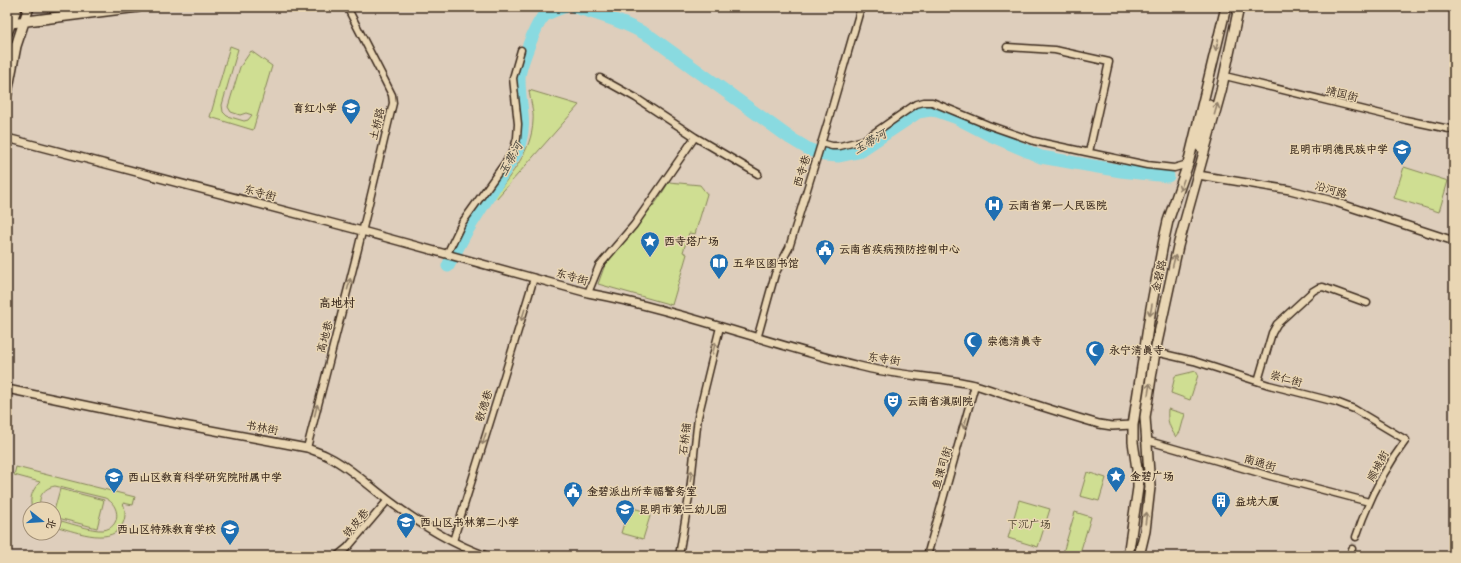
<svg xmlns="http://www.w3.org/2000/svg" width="1461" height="563" font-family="Pangolin,'LXGW WenKai TC',sans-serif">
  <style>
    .green { fill: #cfde92; stroke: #858458 }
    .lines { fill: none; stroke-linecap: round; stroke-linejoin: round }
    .river { stroke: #89dae0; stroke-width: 13 }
    .minor-tunnel { stroke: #bdad9c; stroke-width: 6; stroke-dasharray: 6 3; stroke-linecap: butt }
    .minor-casing { stroke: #3b2a1e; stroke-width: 9 }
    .tertiary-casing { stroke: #3b2a1e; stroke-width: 10 }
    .secondary-casing { stroke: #3b2a1e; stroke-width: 11 }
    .primary-casing { stroke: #3b2a1e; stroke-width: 12 }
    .minor { stroke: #e9d6b4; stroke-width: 6 }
    .tertiary { stroke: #e9d6b4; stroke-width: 7 }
    .secondary { stroke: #e9d6b4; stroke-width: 8 }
    .primary { stroke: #e9d6b4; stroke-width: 9 }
    .oneway { stroke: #928069 }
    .labels { text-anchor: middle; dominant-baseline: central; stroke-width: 3; stroke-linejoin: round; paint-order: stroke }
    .street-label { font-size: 11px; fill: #3b2a1e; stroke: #e9d6b4 }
    .poi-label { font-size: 11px; font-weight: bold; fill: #3b2a1e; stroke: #e9d6b4; text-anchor: start }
    .park-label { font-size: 11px; fill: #51452f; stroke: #e9d6b4 }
    .water-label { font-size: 12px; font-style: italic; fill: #47443b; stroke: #e9d6b4 }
    .neighbourhood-label { font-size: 12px; font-weight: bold; fill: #3b2a1e; stroke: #e9d6b4 }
  </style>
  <rect width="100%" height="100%" fill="#decebc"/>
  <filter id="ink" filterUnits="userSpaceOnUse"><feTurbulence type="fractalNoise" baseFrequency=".025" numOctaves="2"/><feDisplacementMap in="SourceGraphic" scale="8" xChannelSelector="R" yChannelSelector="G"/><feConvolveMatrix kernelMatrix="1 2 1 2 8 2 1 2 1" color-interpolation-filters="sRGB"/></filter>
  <g filter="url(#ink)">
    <path class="green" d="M230,46l8,3 -16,56 1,7 4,4 17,5 4,-1 4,-5 -6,-2 -6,2 -9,-3 -3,-5 12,-40 11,-16 21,15 -19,64 -43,-13z
      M529,90l50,15 -83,94 -2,-2c17,-23 38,-46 39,-76 1,-10 -3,-21 -4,-31z
      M1404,167l44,14 -9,31 -45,-14z
      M669,182l31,3 7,9 -12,40 -6,-1 -6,19 4,2 -15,51 -74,-21 8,-22 51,-61z
      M1196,371l2,4 -8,25 -19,-7 4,-17z
      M1168,409l17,5 -5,18 -4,5c-7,-10 -9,-16 -8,-28z
      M16,467l119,30 -2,8 -10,-2c3,8 3,16 -2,24 -13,19 -49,3 -67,-1v-7c12,3 38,12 49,11 18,-2 18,-25 2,-32l-50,-12c-12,2 -18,12 -14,23h-9c-3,-11 0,-19 8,-27l-26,-7z
      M1087,472l19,6 -7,23 -19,-5z
      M60,489l44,11 -7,28 -43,-11v-6z
      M1019,500l31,9 -12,38 -30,-9z
      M629,507l22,6 -8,26 -22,-6z
      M1075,512l16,5 -12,39h-17z
      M128,552l19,1 3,3h-23z"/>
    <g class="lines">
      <path class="river" d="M575,7c27,8 52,16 76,30l139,101 20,12 15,5 14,1 19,-4 60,-40 12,-2 8,1 17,6 33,17 53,23 80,14 47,5
        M448,266l18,-34 51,-81c11,-29 2,-44 2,-72 0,-11 17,-56 25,-63 4,-4 13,-6 19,-9"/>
      <path class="minor-tunnel" d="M1352,549l4,-12"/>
      <defs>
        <path id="minor" d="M1007,47l48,3 54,12 -20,90
          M1225,76l181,44 48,10
          M600,78l36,20 59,39 63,37
          M821,143l11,3h8l24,-6 52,-36 8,-2h8l56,23 46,16 113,24 27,3 14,-4
          M447,254l15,-31 51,-71 4,-14 1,-14 -5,-46 8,-28
          M588,293l11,-27 35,-41 61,-88
          M757,339l18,-65 14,-26 40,-130 32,-111
          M1155,352l39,9 75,24 67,17 18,7 52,31c-21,28 -39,64 -50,97
          M1258,381l14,-48 5,-9 36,-33 5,-3 5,-1 44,16
          M1145,440l125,36 99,26
          M307,448l51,-199 35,-146 -1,-8 -7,-14 -38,-74
          M453,541l46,-148 35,-115
          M337,556l11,-9 40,-47
          M679,556l11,-65 8,-74 22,-90
          M927,556l48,-171
          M1350,556l2,-7"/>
        <path id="tertiary" d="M7,138l355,93 226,62c92,17 180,51 271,73 38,10 78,10 116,19 14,4 27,9 40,13 28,9 56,18 84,26l13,2 21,-1
          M1198,175l92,15 39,10 125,41
          M7,389l139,29 161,30c7,3 15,5 22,9 22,11 40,29 59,43 29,22 64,44 98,56"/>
        <path id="secondary" d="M7,8l8,-1"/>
        <path id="primary" d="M11,23l127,-16
          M7,33l10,-26
          M7,93l9,-47 13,-39
          M1200,147l9,-42
          M1128,556l10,-68v-12l-5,-34v-17l18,-117 13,-69 4,-18 20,-57 38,-157
          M1139,556l6,-25 5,-44 -5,-70 10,-65 23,-106 43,-155 18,-84"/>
      </defs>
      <use href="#minor" class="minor-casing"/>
      <use href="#tertiary" class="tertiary-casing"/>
      <use href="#secondary" class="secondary-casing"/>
      <use href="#primary" class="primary-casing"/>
      <use href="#minor" class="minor"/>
      <use href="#tertiary" class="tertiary"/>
      <use href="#secondary" class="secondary"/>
      <use href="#primary" class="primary"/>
    </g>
    <defs><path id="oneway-shaft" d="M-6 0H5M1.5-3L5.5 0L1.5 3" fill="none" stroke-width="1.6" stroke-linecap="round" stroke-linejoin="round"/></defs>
    <g class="oneway">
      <use href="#oneway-shaft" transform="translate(1217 45) rotate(103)"/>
      <use href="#oneway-shaft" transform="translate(1216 109) rotate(-74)"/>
      <use href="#oneway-shaft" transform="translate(1182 185) rotate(109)"/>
      <use href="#oneway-shaft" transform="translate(1174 261) rotate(-76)"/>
      <use href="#oneway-shaft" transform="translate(349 284) rotate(-75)"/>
      <use href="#oneway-shaft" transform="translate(1151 310) rotate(100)"/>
      <use href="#oneway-shaft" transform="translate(523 315) rotate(107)"/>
      <use href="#oneway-shaft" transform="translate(714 348) rotate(-76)"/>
      <use href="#oneway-shaft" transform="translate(1149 389) rotate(-81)"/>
      <use href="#oneway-shaft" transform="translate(316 410) rotate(-76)"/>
      <use href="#oneway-shaft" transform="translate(965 423) rotate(106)"/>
      <use href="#oneway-shaft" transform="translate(484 439) rotate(108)"/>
      <use href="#oneway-shaft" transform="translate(691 476) rotate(-83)"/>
      <use href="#oneway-shaft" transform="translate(1146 518) rotate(-83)"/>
    </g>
  </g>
  <defs>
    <symbol id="school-pin" viewBox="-11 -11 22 30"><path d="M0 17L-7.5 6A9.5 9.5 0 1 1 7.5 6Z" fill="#1f6fb2" stroke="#e9d6b4"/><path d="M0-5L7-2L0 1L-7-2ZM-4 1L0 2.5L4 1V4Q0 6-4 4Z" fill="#fff"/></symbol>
    <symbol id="hospital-pin" viewBox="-11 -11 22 30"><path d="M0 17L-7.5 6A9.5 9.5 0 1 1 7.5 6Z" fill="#1f6fb2" stroke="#e9d6b4"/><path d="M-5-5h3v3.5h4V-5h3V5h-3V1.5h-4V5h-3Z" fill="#fff"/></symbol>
    <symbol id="sight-pin" viewBox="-11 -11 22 30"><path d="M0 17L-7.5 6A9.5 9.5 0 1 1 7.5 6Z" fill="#1f6fb2" stroke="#e9d6b4"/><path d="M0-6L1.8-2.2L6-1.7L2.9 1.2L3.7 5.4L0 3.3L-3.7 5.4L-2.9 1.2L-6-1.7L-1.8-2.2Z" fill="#fff"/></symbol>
    <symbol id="civic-pin" viewBox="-11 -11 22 30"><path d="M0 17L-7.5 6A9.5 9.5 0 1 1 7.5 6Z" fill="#1f6fb2" stroke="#e9d6b4"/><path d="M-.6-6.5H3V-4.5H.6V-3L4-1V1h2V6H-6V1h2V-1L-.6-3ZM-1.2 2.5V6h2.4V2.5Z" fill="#fff"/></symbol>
    <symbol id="library-pin" viewBox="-11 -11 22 30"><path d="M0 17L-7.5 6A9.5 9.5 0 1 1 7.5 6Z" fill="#1f6fb2" stroke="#e9d6b4"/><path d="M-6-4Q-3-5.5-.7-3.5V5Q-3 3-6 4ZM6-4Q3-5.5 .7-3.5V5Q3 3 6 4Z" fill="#fff"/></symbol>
    <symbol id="mosque-pin" viewBox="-11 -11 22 30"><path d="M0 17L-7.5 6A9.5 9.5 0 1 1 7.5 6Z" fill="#1f6fb2" stroke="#e9d6b4"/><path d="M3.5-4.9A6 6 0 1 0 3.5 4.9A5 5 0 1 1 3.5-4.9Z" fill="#fff"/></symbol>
    <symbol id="theatre-pin" viewBox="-11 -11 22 30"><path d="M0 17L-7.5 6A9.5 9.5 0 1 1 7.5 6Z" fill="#1f6fb2" stroke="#e9d6b4"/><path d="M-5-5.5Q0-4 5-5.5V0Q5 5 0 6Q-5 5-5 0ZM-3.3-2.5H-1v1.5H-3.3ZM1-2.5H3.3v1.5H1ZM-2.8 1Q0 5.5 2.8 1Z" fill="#fff"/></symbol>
    <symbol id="building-pin" viewBox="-11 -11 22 30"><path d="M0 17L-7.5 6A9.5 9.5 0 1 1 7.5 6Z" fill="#1f6fb2" stroke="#e9d6b4"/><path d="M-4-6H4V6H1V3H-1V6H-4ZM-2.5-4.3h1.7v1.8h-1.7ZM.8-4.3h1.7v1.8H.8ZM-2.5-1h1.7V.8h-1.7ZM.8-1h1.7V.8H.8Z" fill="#fff"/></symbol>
  </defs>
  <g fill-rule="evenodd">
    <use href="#school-pin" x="340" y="97" width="22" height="30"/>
    <use href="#school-pin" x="1391" y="138" width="22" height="30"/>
    <use href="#hospital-pin" x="983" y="194" width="22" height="30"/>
    <use href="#sight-pin" x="639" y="230" width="22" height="30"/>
    <use href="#civic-pin" x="814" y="238" width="22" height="30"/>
    <use href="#library-pin" x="708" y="252" width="22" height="30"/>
    <use href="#mosque-pin" x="962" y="330" width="22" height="30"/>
    <use href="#mosque-pin" x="1084" y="339" width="22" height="30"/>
    <use href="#theatre-pin" x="882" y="390" width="22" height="30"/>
    <use href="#sight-pin" x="1105" y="465" width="22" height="30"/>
    <use href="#school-pin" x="103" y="466" width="22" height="30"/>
    <use href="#civic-pin" x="562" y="480" width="22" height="30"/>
    <use href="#building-pin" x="1210" y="490" width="22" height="30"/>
    <use href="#school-pin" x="614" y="498" width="22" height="30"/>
    <use href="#school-pin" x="395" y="511" width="22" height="30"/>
    <use href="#school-pin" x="219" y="518" width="22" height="30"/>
  </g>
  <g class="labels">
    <g class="street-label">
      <text transform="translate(1342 94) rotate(14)">靖国街</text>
      <text transform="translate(377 124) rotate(-77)">土桥路</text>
      <text transform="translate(802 171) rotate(-73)">西寺巷</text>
      <text transform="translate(1331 190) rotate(16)">沿河路</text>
      <text transform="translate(260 193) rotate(15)">东寺街</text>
      <text transform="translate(1159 276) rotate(-77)">金碧路</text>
      <text transform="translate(572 277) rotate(16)">东寺街</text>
      <text transform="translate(325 337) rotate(-75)">高地巷</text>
      <text transform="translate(884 359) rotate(9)">东寺街</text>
      <text transform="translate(1286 379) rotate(15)">崇仁街</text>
      <text transform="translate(484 406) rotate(-72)">敬德巷</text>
      <text transform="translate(262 428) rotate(10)">书林街</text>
      <text transform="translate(685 439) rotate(-83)">石桥铺</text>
      <text transform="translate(1260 463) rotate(16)">南通街</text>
      <text transform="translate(1378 466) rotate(-62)">顺城街</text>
      <text transform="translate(942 468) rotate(-74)">鱼课司街</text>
      <text transform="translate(356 523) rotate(-50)">铁皮巷</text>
    </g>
    <g class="poi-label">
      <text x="337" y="108" text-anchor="end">育红小学</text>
      <text x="1388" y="149" text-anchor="end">昆明市明德民族中学</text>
      <text x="1008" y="205">云南省第一人民医院</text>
      <text x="664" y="241">西寺塔广场</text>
      <text x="839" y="249">云南省疾病预防控制中心</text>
      <text x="733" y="263">五华区图书馆</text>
      <text x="987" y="341">崇德清真寺</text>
      <text x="1109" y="350">永宁清真寺</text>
      <text x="907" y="401">云南省滇剧院</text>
      <text x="1130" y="476">金碧广场</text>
      <text x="128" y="477">西山区教育科学研究院附属中学</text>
      <text x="587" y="491">金碧派出所幸福警务室</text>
      <text x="1235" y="501">益垅大厦</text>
      <text x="639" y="509">昆明市第三幼儿园</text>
      <text x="420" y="522">西山区书林第二小学</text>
      <text x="216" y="529" text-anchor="end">西山区特殊教育学校</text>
    </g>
    <g class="park-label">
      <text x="1029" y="524">下沉广场</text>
    </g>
    <g class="water-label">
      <text transform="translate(870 142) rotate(-30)">玉带河</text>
      <text transform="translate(511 159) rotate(-61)">玉带河</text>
    </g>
    <g class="neighbourhood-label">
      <text x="337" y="303">高地村</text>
    </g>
  </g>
  <rect width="1461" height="563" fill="none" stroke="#e9d6b4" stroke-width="24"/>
  <rect x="12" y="12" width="1437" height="539" fill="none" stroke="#3b2a1e" stroke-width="1.5" filter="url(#ink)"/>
  <g transform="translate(42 521) rotate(107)"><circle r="19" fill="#e9d6b4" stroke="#a39178"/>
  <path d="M0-3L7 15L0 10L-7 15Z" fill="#1f6fb2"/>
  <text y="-6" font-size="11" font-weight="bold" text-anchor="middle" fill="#3b2a1e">北</text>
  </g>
</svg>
